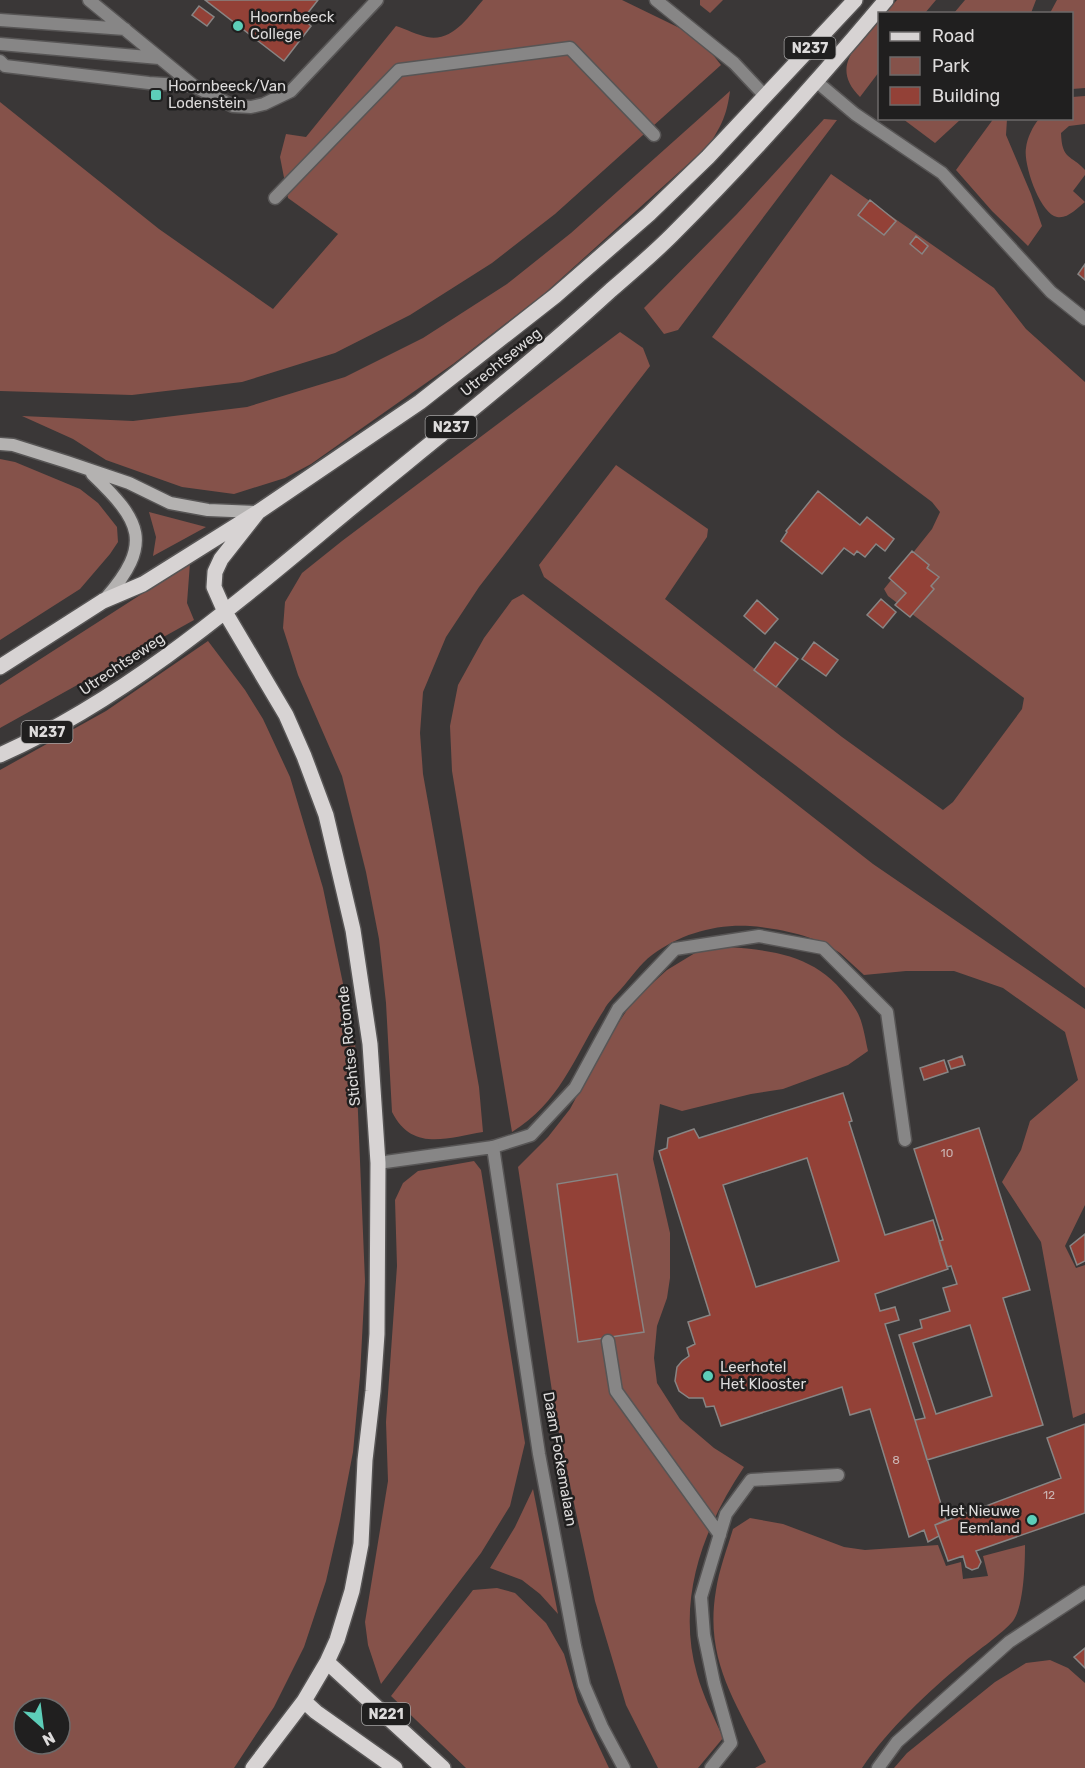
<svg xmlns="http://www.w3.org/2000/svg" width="1085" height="1768" font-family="Rubik,sans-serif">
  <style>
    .green { fill: #85524a; fill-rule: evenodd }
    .building { fill: #934137; stroke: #888584; stroke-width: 1.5; fill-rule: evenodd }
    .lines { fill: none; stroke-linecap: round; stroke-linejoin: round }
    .lane-casing { stroke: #575555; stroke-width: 15 }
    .street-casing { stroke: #575555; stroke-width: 15 }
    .secondary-casing { stroke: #575555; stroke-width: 15 }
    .primary-casing { stroke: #575555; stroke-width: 18 }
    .lane { stroke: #878686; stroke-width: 12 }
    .street { stroke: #878686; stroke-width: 12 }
    .secondary { stroke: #b4b2b1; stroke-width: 12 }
    .primary { stroke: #d7d3d3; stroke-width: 15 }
    .poi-dot { fill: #5dceb9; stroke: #201f1f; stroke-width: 2 }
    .labels { text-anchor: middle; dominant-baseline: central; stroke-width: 5; stroke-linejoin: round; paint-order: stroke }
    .number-label { font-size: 12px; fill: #cab4b2 }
    .shield { fill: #201f1f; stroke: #a4a3a3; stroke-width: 1.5 }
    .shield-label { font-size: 14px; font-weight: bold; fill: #dddbdb }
    .poi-label { font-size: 15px; fill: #dddbdb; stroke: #201f1f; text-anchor: start }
    .street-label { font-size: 15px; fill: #dddbdb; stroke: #201f1f }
  </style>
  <rect width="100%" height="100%" fill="#3a3737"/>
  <path class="green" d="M483,0h139l72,35 8,6 19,24 -166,149 -63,49 -82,52 -75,38 -93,29 -110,13 -132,-4v-289l159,127 114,80 65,-75 -50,-36 -8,-41 6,-23 20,3 90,-111c10,3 21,9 31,11 26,5 41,-20 56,-37z
    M700,0h23l-13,13 -10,-8z
    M897,0h39l-11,13h-40z
    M965,0h71l-5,13h-77z
    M1057,0h28v88l-13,1v-75l-22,-1z
    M879,20v52l-19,25c-31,-31 -2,-52 19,-77z
    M730,91c-3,23 -8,34 -21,54l-164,148 -92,71 -142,100 -26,14 -51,16 -52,-7 -76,-27 -33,-21 -51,-23 111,5 114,-14 98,-30 78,-39 84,-54 64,-51z
    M1085,96v28l-16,2 -8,7c1,28 10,21 24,37v5l-12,16 12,11c-8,6 -17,17 -28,15 -17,-3 -34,-53 -31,-69 1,-10 7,-22 13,-29l33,-1v-21z
    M994,118l13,1 -1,16 25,59 11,32 -14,20 -36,-35 -36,-41z
    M824,119l13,1 -159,210 -14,4 -20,-26 93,-94z
    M903,119h58l-26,24z
    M831,174l163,114 32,41 59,53v606l-290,-223 -251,-188 -5,-12 77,-100 92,64 -1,8 -42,62 177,138 101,73 10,-8 69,-93 2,-11 -136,-102 -4,-7 48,-60 8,-17 -8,-10 -220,-165z
    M620,332l23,16 7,18 -171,221 -33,50 -23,55 -3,41 3,41 56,313 4,45c-36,6 -71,20 -91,-20l-6,-109 -7,-64 -13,-67 -24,-96 -44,-101 -15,-47 2,-26 17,-29 40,-32z
    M0,459l15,3 65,27 18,14 19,24 1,15 -8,12 -30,35 -80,51z
    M149,512l57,15 -53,29 3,-19z
    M190,563l-3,40 7,17 -194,108v-43z
    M523,594l140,106 210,164 212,145v196l-20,41 11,22 9,-3v148l-12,5 -32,-176 -39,-60 19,-32 9,-29 48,-41 -13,-48 -62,-44 -49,-17h-48l-42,4c-8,-7 -16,-15 -24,-22 -22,-17 -63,-25 -90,-27 -35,-2 -70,8 -98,29 -12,9 -21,23 -31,34 -6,7 -13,13 -17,21 -30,46 -42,91 -92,122l-60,-361 -2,-45 8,-41 26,-47 28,-38z
    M208,641l37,49 18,29 27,58 33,111 32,153 10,240 -5,95 -7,76 -13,68 -14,61 -22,66 -30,60 -40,61h-234v-998l106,-59zM24,1708h36v36h-36z
    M729,947c56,4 96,12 127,63 7,11 9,28 12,41l-20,14 -65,24 -32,5 -69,17 -22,-7 -7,55 17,74v45l-3,20 -10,28 -3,32 3,25 23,36 34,29 30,19c-41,61 -68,133 -47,207 6,22 17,43 26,64l-25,30h-40l-32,-63 -31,-104 -38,-177 -39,-257 30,-30 22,-28 37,-69 26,-39 34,-31 28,-17z
    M474,1161l7,9 44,273 -15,63 -29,47 -100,131 -13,-39 -3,-23 23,-141 -2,-59 11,-156 -2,-66 8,-17 15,-12z
    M533,1489l25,125 -18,-20 -18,-14 -32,-12 25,-41z
    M750,1518l33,6 61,23 21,3 73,-5 8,21 15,-4 2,17 25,-3 -5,-20 42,-11c0,18 -1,61 -12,76 -10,12 -36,30 -49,41 -36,30 -76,67 -102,106h-107l11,-6c-30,-59 -62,-102 -50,-172 3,-20 11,-41 17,-61z
    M497,1588l18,5 31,30 18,31 14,48 31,66h-143l-75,-72 82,-106z
    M1050,1660l18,8 17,15v85h-191l13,-15 88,-71 31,-19z"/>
  <path class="building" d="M205,0h113l-15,19 8,7 -27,35z
    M199,6l15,11 -7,9 -15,-11z
    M870,200l26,21 -12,14 -26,-20z
    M916,236l12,10 -6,8 -12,-10z
    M1085,264v16l-7,-6z
    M818,491l42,34 7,-8 27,22 -9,12 -9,-7 -11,13 -8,-6 -3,4 -10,-7 -22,26 -41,-33 6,-9 -1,-1z
    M912,551l17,14 -2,3 12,9 -8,9 3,3 -24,28 -15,-12 11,-12 -17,-15z
    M881,599l15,13 -13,16 -16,-13z
    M757,600l21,19 -13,15 -21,-18z
    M775,642l23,17 -22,28 -22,-17z
    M814,642l24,18 -12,16 -24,-17z
    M962,1056l3,9 -14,4 -3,-8z
    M944,1060l4,12 -24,8 -4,-12z
    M843,1093l9,28 -3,1 36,113 48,-15 15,49 -73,25 5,17 15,-4 4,13 -14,4 61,196 -11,5 4,11 -11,6 -4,-12 -15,7 -39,-128 -20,6 -8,-28 -121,39 -7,-20 -8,1 -3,-9h-14l-10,-7 -4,-10 2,-14 5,-6 7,-5 -2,-8 8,-4 -7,-22 22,-7 -51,-164 8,-3 1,-10 26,-9 5,9zM807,1158l32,103 -83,26 -33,-102z
    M979,1128l51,162 -27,8 40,127 -116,35 -12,-40 10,-2 -26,-83 23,-7 -2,-8 30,-9 -7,-23 14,-4 -6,-18 -4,1 -8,-26 4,-1 -29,-91zM970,1325l22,71 -56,18 -23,-71z
    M617,1174l27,158 -66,10 -21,-158z
    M1085,1234v27l-8,4 -7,-19z
    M1085,1424v89l-109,38 5,11 -3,6 -6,2 -6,-3 -3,-11 -15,5 -13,-36 126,-47 -14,-40z
    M1085,1648v20l-11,-11z"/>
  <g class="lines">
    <defs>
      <path id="lane" d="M89,0l105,86 39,20 18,1 13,-3 27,-13 86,-91
        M656,0l78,63 31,33
        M0,20l125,9
        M0,44l159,14
        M0,61l5,5 144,17 45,3
        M817,82l38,32 87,59 109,119 34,27
        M275,198l124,-128 171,-22 84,87
        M493,1147l38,-12 44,-47 43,-79 57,-60 84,-13 64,12 64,64 18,128
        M608,1341l8,50 104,144
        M711,1768l20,-25 -17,-60 -10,-48 -3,-38 25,-83 25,-34 87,-5
        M878,1768l19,-26 112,-100 76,-50"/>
      <path id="street" d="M378,1163l115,-16 46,307 36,192 9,39 18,42 22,41"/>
      <path id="secondary" d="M0,444l13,1 54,17 62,21 41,20 38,7 50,2
        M92,474c49,47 62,69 13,125"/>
      <path id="primary" d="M0,667l103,-66 40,-17 115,-72 162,-110 135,-106 94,-82 59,-57 147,-157
        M0,755c131,-59 240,-155 350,-246 88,-72 177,-142 261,-219 21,-18 42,-36 61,-55 75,-75 146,-154 214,-235
        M327,1662l116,106
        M304,1701l12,11 79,56
        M253,1768l51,-67 23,-39 10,-22 15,-49 9,-47 4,-84 8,-69 4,-57 1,-171 -8,-119 -17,-114 -27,-115 -22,-59 -18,-41 -61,-103 -11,-25 1,-15 6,-13 37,-47"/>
    </defs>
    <use href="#lane" class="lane-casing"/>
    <use href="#street" class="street-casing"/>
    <use href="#secondary" class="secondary-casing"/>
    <use href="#primary" class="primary-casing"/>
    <use href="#lane" class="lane"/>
    <use href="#street" class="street"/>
    <use href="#secondary" class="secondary"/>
    <use href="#primary" class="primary"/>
  </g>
  <g class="poi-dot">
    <circle cx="238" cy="26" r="6"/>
    <rect x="150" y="89" width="12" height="12" rx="3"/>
    <circle cx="708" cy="1376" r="6"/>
    <circle cx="1032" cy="1520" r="6"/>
  </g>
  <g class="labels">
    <g class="number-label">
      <text x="947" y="1153">10</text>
      <text x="896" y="1460">8</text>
      <text x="1049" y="1495">12</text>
    </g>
    <g class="shield">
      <rect x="784.5" y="37" width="51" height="22" rx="4.5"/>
      <rect x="425.5" y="416" width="51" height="22" rx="4.5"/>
      <rect x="21.5" y="721" width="51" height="22" rx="4.5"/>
      <rect x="362" y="1703" width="48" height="22" rx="4.5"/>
    </g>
    <g class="shield-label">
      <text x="810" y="48">N237</text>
      <text x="451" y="427">N237</text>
      <text x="47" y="732">N237</text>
      <text x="386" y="1714">N221</text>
    </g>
    <g class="poi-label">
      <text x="250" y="17">Hoornbeeck<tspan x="250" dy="17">College</tspan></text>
      <text x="168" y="86">Hoornbeeck/Van<tspan x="168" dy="17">Lodenstein</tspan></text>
      <text x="720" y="1367">Leerhotel<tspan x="720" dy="17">Het Klooster</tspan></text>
      <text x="1020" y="1511" text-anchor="end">Het Nieuwe<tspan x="1020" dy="17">Eemland</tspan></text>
    </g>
    <g class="street-label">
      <text transform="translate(501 362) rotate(-39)">Utrechtseweg</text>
      <text transform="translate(122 664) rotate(-34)">Utrechtseweg</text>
      <text transform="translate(349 1046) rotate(-96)">Stichtse Rotonde</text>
      <text transform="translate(560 1459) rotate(80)">Daam Fockemalaan</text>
    </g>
  </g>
  <rect x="878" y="12" width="195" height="108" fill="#201f1f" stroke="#6c6a6a" stroke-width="1.5"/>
  <rect x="890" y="32" width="30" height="9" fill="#d7d3d3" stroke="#6c6a6a" stroke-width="1.5"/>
  <text x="932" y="42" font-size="18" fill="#dddbdb">Road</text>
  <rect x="890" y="57" width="30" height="18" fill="#85524a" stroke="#6c6a6a" stroke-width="1.5"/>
  <text x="932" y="72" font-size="18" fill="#dddbdb">Park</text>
  <rect x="890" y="87" width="30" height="18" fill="#934137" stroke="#6c6a6a" stroke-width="1.5"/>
  <text x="932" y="102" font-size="18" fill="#dddbdb">Building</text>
  <g transform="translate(42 1726) rotate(152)"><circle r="28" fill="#201f1f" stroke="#6c6a6a" stroke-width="1.5"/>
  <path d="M0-4.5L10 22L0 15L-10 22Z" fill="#5dceb9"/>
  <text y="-9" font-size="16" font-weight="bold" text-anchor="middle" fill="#dddbdb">N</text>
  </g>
</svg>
